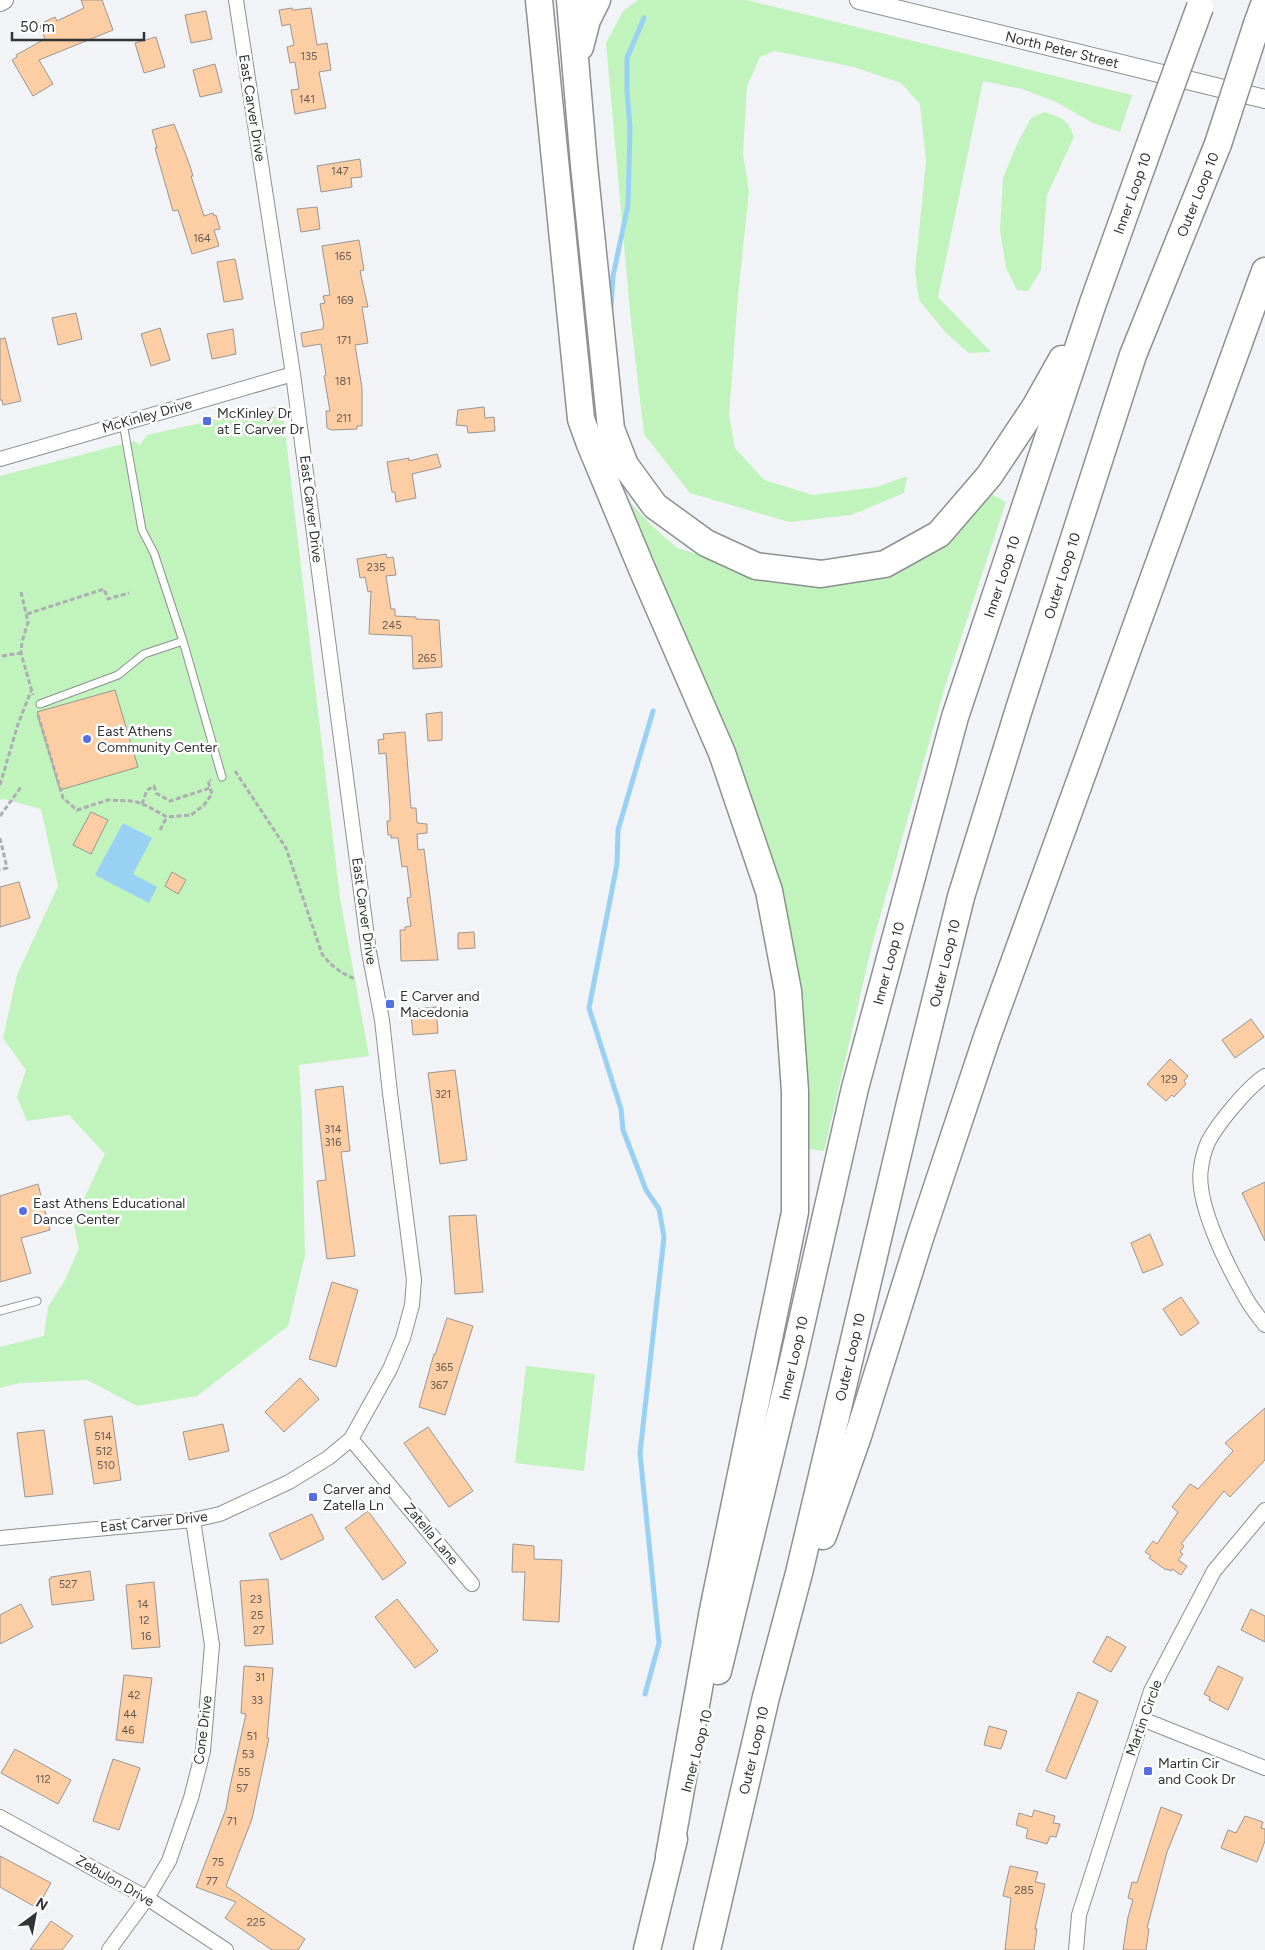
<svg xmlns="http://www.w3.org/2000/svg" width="1265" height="1950" font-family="Figtree,sans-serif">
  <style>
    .green { fill: #c1f3bc }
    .water { fill: #99d1f5 }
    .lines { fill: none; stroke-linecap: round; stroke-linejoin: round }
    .stream { stroke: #99d1f5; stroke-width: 5 }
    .building { fill: #fdcda4; stroke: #999693 }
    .service-casing { stroke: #8d8f92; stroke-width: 9 }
    .minor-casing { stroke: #8d8f92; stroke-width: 16 }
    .tertiary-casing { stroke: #8d8f92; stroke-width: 20 }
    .motorway-casing { stroke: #8d8f92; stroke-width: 29 }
    .path { stroke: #acaeb1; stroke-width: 3; stroke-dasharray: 5 2.5; stroke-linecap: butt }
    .service { stroke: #fff; stroke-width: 7 }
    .minor { stroke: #fff; stroke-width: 14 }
    .tertiary { stroke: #fff; stroke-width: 18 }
    .motorway { stroke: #fff; stroke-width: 26 }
    .motorway-bridge-casing { stroke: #8d8f92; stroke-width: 29; stroke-linecap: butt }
    .motorway-bridge { stroke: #fff; stroke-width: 26 }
    .poi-dot { fill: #566ee4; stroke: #fff; stroke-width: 2 }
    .labels { text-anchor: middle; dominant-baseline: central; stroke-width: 5; stroke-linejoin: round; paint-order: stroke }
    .number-label { font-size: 11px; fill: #655a51 }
    .street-label { font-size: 14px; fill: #323335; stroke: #fff }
    .poi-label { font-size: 14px; fill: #323335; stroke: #fff; text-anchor: start }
  </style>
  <rect width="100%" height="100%" fill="#f1f3f7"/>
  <path class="green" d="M638,0h109l385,95 -12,37 -27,-9 -37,-21 -34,-13 -39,-8 -45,216 53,55 -22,1 -23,-20 -27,-33 -4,-28 11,-110 -6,-58 -19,-21 -47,-16 -80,-16 -14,6 -13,29 -4,68 6,37 -11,105 -9,119 6,33 29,32 49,15 64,-8 30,-11 -3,17 -53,22 -62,7 -99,-29 -46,-59 -13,-112 -25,-279 17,-32z
    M1044,112c18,6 24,7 30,25l-27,58 -6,75 -13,21 -11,-1 -11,-22 -6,-38 3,-52 15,-36 13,-24z
    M282,405l58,493 29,158 -70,9 3,51 3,140 -17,70 -91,70 -60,10 -50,-26 -68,3 -19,5v-41l44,-11 4,-29 17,-27 14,-32 -6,-26 32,-68 -36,-39 -42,6 -10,-24 9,-27 -23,-32 14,-63 41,-89 -17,-77 -37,-10 -4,1v-324l134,-35 6,4 7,-10z
    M988,492l18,10 -60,181 -74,262 -48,206 -17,-2 1,-73 -8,-83 -23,-115 -16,-56 -24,-62 -84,-190 2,-6 -31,-68 27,29 26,23 20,6 48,22 29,6 31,3 33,-1z
    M526,1366l69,8 -11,97 -69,-8z"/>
  <path class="water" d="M123,823l29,15 -19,36 24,13 -8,16 -54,-28z"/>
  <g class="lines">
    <path class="stream" d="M611,308l2,-32 15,-71 2,-78 -3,-35v-34l17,-40
      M645,1694l14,-51 -19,-190 24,-216 -5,-28 -13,-19 -23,-60 -2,-21 -32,-101 28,-144 1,-34 35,-119"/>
  </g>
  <path class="building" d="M81,0h21l11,30 -74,30 14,24 -20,12 -21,-36 5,-3 -1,-2 29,-16 -5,-13 2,-1v-2l13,-6 2,4 27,-13z
    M292,8l1,2 18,-2 6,37 10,-2 4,27 -12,2 7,36 -31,6 -4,-24 8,-1 -4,-27 -5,1 -3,-16 7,-2 -4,-21 -8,2 -3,-16z
    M206,11l6,28 -21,4 -6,-28z
    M156,37l9,30 -21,6 -9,-30z
    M215,64l7,28 -22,5 -7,-27z
    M174,124l16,42 3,10h-2l13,40 9,-3 1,3 2,-1 4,14 -6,1 5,16 -27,8 -14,-44 -5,1 -18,-63h2l-5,-18z
    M360,159l2,18 -11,1 1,9 -31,5 -4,-26z
    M317,207l3,22 -19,3 -4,-23z
    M359,240l5,30 -4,1 8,36h-6l6,36 -13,2 7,43v38h-5v3l-25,1 -5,-2 -1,-17h4l-6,-35 2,-1 -5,-31 -18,3 -2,-14 22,-4v-3h1l-4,-22 5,-1 -2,-7 7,-1 -8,-49z
    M235,259l8,40 -19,3 -7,-40z
    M76,313l6,26 -24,6 -6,-27z
    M160,328l10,32 -19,6 -10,-32z
    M233,329l3,25 -24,5 -5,-25z
    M5,338l16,63 -18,4 -1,-5h-2v-61z
    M484,407l1,11 9,-1 1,14 -27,2 -1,-7 -11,-1 2,-15z
    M437,454l4,13 -29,7 4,24 -20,4 -1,-10h-3l-5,-30 22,-4v3z
    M386,554l1,4 6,-1 3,18 -10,1 5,33h4v7l21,1v2l23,1 3,47 -29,2 -1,-33 -43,-2 2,-43 -3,1 -3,-15 -5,1 -3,-19z
    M115,690l23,77 -78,23 -23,-78z
    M442,712v28l-14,1 -2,-27z
    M405,732l6,76h5l1,15 10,1v9l-10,1 1,16 6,-1 14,111 -37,1 -1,-31h5v-3l6,-1 -4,-28 4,-1 -4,-31 -5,1 -4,-29h-7v-3h-3l-1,-14h3v-12l-4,-56 -7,1 -1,-14 6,-1 -1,-5z
    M91,812l17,8 -17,34 -18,-9z
    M172,872l14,8 -8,14 -13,-8z
    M19,882l11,36 -30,9v-40z
    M474,932l1,16 -17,1v-16z
    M436,1007l2,26 -25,2 -2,-20h5l-1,-6z
    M1251,1019l13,18 -29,21 -13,-18z
    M1170,1059l18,17 -4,5 2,3 -12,13 -2,-2 -6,6 -19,-17z
    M455,1070l12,90 -27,4 -12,-91z
    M343,1086l7,65 -9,1 14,104 -28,3 -10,-78 9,-1 -11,-90z
    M1265,1182v59l-23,-48z
    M38,1184l12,46 -29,8 10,35 -31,9v-86z
    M476,1215l7,77 -28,2 -6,-78z
    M1150,1234l13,31 -20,8 -12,-30z
    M332,1282l26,8 -22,77 -27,-8z
    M1181,1297l18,26 -18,13 -18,-27z
    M447,1318l26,8 -28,89 -26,-8 15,-53 1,1z
    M300,1378l19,21 -35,33 -19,-20z
    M1265,1408v52l-35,37 -6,-6 -43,53 3,2 -4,6 3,2 -5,6 9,6 -6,9 -9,-6 -1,2 -4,-2 -1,1 -17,-12 2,-2 -6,-4 8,-11 4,3 21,-32 -6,-5 18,-23 8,5 35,-38 -8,-8z
    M112,1416l9,64 -27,4 -10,-64z
    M223,1424l6,27 -40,9 -6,-28z
    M428,1427l45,64 -24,16 -45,-64z
    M44,1430l9,64 -28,3 -8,-64z
    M368,1511l38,52 -23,17 -38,-52z
    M312,1514l12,25 -43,21 -12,-26z
    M513,1544l21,2v13l28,1 -3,62 -36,-2 2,-48h-13z
    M90,1571l4,29 -42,5 -3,-26h2v-2z
    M268,1579l5,65 -28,2 -5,-65z
    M154,1582l6,65 -28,2 -6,-64z
    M397,1599l41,52 -23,17 -40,-51z
    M21,1604l12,23 -33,17v-29z
    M1251,1609l14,7v26l-24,-12z
    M1107,1636l19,11 -15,25 -18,-10z
    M244,1666l29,2 -6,70h2l-17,81 -26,67 79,53 -7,11h-26l-47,-32 11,-16 -40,-15 30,-78 3,-18 17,-77 -5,-1z
    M1218,1666l25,12 -15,32 -19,-10 1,-3 -6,-3z
    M124,1675l28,3 -9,65 -27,-3z
    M1078,1692l20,9 -32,78 -20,-8z
    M989,1726l18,5 -6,18 -17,-4z
    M15,1749l56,31 -13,24 -57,-31z
    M113,1759l27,9 -21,62 -26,-9z
    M1161,1807l21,8 -15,37 -20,76 2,1 -3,21h-23l5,-33 5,-17 -5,-2 4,-16 5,1z
    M1034,1810l21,6 -2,7 7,1 -4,13 -6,-1 -3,8 -21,-6 2,-9 -12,-4 3,-12 13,4z
    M1245,1816l18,6 -2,6 4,1v12l-8,21 -36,-14 7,-18 8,3z
    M0,1856l51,27 -14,25 -37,-21z
    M1010,1866l28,6 -3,10 10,2 -10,45h2l-3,21h-29l6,-52 -8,-2z
    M51,1921l22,15 -11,14h-32z"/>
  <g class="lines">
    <defs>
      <path id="service" d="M123,423l19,107 12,23 29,88 39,136
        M40,704l78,-29 26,-21 39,-13
        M0,1311l37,-10"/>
      <path id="minor" d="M0,459l293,-85
        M1265,1076c-17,11 -47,47 -57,66 -3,7 -6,18 -7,26 -6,36 28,101 46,132 5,9 12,17 18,25
        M351,1439l121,145
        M0,1538l193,-18 27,-6 69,-32 39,-24 23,-19 39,-70 13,-31 9,-33 2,-25 -24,-187 -8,-73 -13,-68 -76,-578 -57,-374
        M1142,1719l123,49
        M0,1817l147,81 79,52
        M109,1950l38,-52 22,-37 22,-63 12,-47 9,-106 -19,-125
        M1076,1950l3,-35 72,-224 63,-120 51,-61"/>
      <g id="tertiary">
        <path id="s1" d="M859,0l406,99"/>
        <path d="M0,2l4,-2"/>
      </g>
      <g id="motorway">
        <path d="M539,0l42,419 9,25 52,125 80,184 47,138 19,100 7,100v121l-82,398 -44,246"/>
        <path d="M570,0l14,165 27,264 14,36 30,41 51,37 50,23 65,8 64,-10 54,-30 50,-58 46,-69 27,-48"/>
        <path d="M1257,24l8,-22"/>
        <path d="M580,47l7,-27 10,-20"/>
        <path d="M823,1536l35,-100 62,-198 67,-201 278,-766"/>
        <path id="s2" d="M718,1671l74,-306 63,-277 100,-371 138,-414 62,-173"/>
        <path d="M647,1950l27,-111"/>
        <path id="s3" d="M707,1950l59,-253 33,-124 111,-470 51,-206 58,-188 114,-354 85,-211"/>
      </g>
    </defs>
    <use href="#service" class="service-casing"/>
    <use href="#minor" class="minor-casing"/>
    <use href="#tertiary" class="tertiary-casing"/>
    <use href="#motorway" class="motorway-casing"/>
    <path class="path" d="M21,592l7,30 -6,20 -1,11 12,42
      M27,614l77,-25 4,10 21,-6
      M2,656l19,-3
      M38,715l25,83 14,12 31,-10 26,1 13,5 20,11 24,-2 13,-10 8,-11 -4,-13 3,-1
      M235,771l51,77 36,106c9,12 19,19 33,25
      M0,785l18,-61 13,-33
      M142,804l5,-14 7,-4 2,7 14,8 40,-13
      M0,816l21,-29
      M160,830l7,-13
      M0,838l7,30 -7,2"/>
    <use href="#service" class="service"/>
    <use href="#minor" class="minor"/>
    <use href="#tertiary" class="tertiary"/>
    <use href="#motorway" class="motorway"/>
    <defs>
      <path id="motorway-bridge" d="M1155,130l45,-123
        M1218,144l39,-120"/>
    </defs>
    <use href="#motorway-bridge" class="motorway-bridge-casing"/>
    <use href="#motorway-bridge" class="motorway-bridge"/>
  </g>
  <g class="poi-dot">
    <rect x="202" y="416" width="10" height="10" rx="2.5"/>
    <circle cx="87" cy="739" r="5"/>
    <rect x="385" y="999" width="10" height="10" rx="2.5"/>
    <circle cx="23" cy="1211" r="5"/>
    <rect x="308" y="1492" width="10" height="10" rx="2.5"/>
    <rect x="1143" y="1766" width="10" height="10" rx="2.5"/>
  </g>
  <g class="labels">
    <g class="number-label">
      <text x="309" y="56">135</text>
      <text x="307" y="99">141</text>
      <text x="340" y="171">147</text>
      <text x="202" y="238">164</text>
      <text x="343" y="256">165</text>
      <text x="345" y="300">169</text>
      <text x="344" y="340">171</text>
      <text x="343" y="381">181</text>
      <text x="344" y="418">211</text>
      <text x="376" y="567">235</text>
      <text x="392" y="625">245</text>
      <text x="427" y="658">265</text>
      <text x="1169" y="1079">129</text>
      <text x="443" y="1094">321</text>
      <text x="333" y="1129">314</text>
      <text x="333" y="1142">316</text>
      <text x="444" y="1367">365</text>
      <text x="439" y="1385">367</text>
      <text x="103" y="1436">514</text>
      <text x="104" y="1451">512</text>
      <text x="106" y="1465">510</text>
      <text x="68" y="1584">527</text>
      <text x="256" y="1599">23</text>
      <text x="143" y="1604">14</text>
      <text x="257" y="1615">25</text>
      <text x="144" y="1620">12</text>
      <text x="259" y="1630">27</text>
      <text x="146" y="1636">16</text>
      <text x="260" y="1677">31</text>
      <text x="134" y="1695">42</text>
      <text x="257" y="1700">33</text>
      <text x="130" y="1714">44</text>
      <text x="128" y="1730">46</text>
      <text x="252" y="1736">51</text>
      <text x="248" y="1754">53</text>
      <text x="244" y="1772">55</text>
      <text x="43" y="1779">112</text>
      <text x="242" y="1788">57</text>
      <text x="232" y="1821">71</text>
      <text x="218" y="1862">75</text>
      <text x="212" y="1881">77</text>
      <text x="1024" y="1890">285</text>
      <text x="256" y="1922">225</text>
    </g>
    <g class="street-label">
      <text stroke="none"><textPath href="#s1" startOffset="209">North Peter Street</textPath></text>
      <text transform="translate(252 108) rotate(81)">East Carver Drive</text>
      <text stroke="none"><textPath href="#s2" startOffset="1536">Inner Loop 10</textPath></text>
      <text stroke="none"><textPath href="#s3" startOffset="1825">Outer Loop 10</textPath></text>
      <text transform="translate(147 416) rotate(-16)">McKinley Drive</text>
      <text transform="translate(311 509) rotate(83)">East Carver Drive</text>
      <text stroke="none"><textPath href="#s2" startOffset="1131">Inner Loop 10</textPath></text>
      <text stroke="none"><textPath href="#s3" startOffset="1420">Outer Loop 10</textPath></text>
      <text transform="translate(364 911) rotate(82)">East Carver Drive</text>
      <text stroke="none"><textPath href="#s2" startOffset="728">Inner Loop 10</textPath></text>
      <text stroke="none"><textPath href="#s3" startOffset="1015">Outer Loop 10</textPath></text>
      <text stroke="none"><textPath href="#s2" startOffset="322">Inner Loop 10</textPath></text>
      <text stroke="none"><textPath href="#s3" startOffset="610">Outer Loop 10</textPath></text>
      <text transform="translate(154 1522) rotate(-6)">East Carver Drive</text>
      <text transform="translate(431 1534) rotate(50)">Zatella Lane</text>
      <text transform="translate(1144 1718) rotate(-70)">Martin Circle</text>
      <text transform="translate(203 1730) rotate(-83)">Cone Drive</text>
      <text transform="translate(697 1751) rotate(-75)">Inner Loop 10</text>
      <text stroke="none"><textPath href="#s3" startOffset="205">Outer Loop 10</textPath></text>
      <text transform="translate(115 1881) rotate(30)">Zebulon Drive</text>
    </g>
    <g class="poi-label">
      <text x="217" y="413">McKinley Dr<tspan x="217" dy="16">at E Carver Dr</tspan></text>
      <text x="97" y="731">East Athens<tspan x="97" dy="16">Community Center</tspan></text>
      <text x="400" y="996">E Carver and<tspan x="400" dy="16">Macedonia</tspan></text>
      <text x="33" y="1203">East Athens Educational<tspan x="33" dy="16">Dance Center</tspan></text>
      <text x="323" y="1489">Carver and<tspan x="323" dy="16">Zatella Ln</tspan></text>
      <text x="1158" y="1763">Martin Cir<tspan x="1158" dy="16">and Cook Dr</tspan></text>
    </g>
  </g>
  <g transform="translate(35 1915) rotate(32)" stroke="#ffffff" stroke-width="4" paint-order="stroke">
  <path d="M0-4L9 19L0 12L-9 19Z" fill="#323335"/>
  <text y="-8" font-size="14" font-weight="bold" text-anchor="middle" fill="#323335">N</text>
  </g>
  <path d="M12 32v8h132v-8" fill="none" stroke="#323335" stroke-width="2.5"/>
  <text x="20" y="32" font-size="15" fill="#323335" stroke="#ffffff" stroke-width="4" paint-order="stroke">50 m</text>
</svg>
